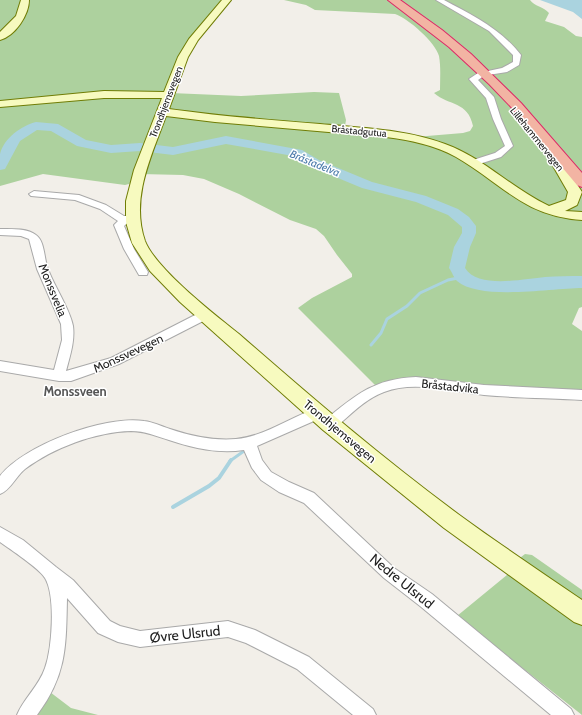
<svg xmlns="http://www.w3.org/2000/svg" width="582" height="715" font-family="Cabin,sans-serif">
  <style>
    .forest { fill: #add19e }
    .water { fill: #aad3df }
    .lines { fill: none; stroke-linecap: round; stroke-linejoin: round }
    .stream-far1 { stroke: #aad3df; stroke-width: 3 }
    .stream { stroke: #aad3df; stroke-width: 4 }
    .river { fill: #aad3df; fill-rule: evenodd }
    .minor-casing { stroke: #a9a9a9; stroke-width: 2 }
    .secondary-casing { stroke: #707d05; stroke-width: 2 }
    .trunk-casing { stroke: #dc2a67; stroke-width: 2 }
    .minor { fill: #fff; fill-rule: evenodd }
    .secondary { fill: #f7fabf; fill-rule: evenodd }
    .trunk { fill: #f2b4a3; fill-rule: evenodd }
    .labels { text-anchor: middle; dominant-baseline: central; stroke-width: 3; stroke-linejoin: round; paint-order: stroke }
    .far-street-label { font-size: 10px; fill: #222; stroke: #fff }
    .far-water-label { font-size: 11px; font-style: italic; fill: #4a7aab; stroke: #fff }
    .street-label { font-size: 12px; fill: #222; stroke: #fff }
    .neighbourhood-label { font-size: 13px; font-weight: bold; fill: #555; stroke: #fff }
    .near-street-label { font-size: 14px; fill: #222; stroke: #fff }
  </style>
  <rect width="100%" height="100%" fill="#f2efe9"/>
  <path class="forest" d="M0,0h220l2,2 -27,37 -24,54 70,3 73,-4 25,1 7,27 -1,6 70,11 48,-4 7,-2 3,-5c-5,-25 -24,-20 -39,-33l6,-3c0,-11 1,-23 -1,-34 -3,-13 -31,-38 -44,-42l-80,-4 -9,-5 -22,-5h246c4,6 14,7 19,13l-4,8 19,6 12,9 6,1v270l-3,1 -7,16 10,7v64l-154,-15 -48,10 -82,-82 14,-10 40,-21v-3l-15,-19 -13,-19 -8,-7 -26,-9 -51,-26 -35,-15 -21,-4 -43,-1 -11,10 -4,1 -82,-11 -43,12z
    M525,554l7,1 50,35v125l-125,-99 56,-46 3,-9z
    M46,689l25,19 27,7h-73z"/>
  <path class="water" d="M540,0h42v19l-9,-7z"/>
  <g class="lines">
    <path class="stream-far1" d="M371,345l10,-12 6,-14 20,-13 13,-13 28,-13 15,-3
      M230,461l14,-10"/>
    <path class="stream" d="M173,507l36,-21 10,-8 12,-18"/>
    <path class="river" d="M36,122l22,2 28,16 25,5 29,-2 33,4 53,-11 76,14 17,10 53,22 54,14 32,13 11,8 7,9v7l-6,14 -5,21c13,21 58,11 80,9 12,-1 25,-1 37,-1v12c-30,0 -102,13 -125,-7 -3,-3 -5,-9 -8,-13l5,-21 8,-14v-6l-14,-12 -32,-13 -54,-14 -53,-22 -16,-10 -67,-12 -53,11 -33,-4 -29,2 -34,-7 -26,-15 -14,-1 -17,11 -15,28 -5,1c0,-5 0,-11 0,-16 4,-16 21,-28 36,-32z"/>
    <defs>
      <path id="minor" d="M436,0h8c28,15 57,29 77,55l-2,10 -12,7 -19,3v-4l14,-3 11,-6v-7l-24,-24z
        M478,73l7,2 -7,5 16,17 7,22 12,27 -12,11 -28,9 -3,-1v-4l25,-8 10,-7 -12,-27 -7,-21 -17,-19z
        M34,191l45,4 27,10 18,11h7l2,2 -9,8 10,23 14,23 -1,3h-8l-15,-26 -10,-24 4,-4 -18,-12 -25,-9 -44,-4 -2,-2z
        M0,229c11,0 27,-1 36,6 9,6 8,25 12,34 6,17 22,40 25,57 2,15 -3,30 -7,45l45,-13 90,-46 4,-1 6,4 -2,3 -90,46 -48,17h-12l-59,-10v-10l54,9 8,-30 -1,-16 -24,-55 -8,-30 -8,-3 -21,-1z
        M416,377l68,8 98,5v10c-33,-2 -65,-2 -98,-5 -32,-3 -69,-15 -100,-3 -19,7 -34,23 -49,36l-5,2 -5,-2 -2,-4 2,-4c32,-26 49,-41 91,-43z
        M318,408l5,1 1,4 -1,4 -66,29 5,14 9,12 18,10 25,11 80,75 38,26 139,115 3,6h-23l-131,-109 -36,-28 -80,-75 -25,-11 -18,-12 -9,-12 -8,-18c-26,4 -51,-2 -75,-10 -13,-4 -24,-9 -38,-9 -36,1 -78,17 -106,38 -9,7 -15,22 -25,25v-18c24,-31 105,-61 144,-55 9,1 17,5 26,8 21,7 44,12 66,10 30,-3 54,-22 82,-31z
        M0,527l23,13 33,27 17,13 37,41 10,5 20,5 88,-10 27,9 54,27 64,52 3,6h-23l-56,-46 -51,-26 -18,-6 -88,10 -22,-5 -20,-9 -31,-35c-1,48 0,77 -30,117h-20c7,-17 22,-29 28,-47 7,-19 11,-72 0,-90 -5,-9 -35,-29 -45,-36z"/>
      <path id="secondary" d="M21,0h8c0,15 -14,36 -29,40v-8l16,-16z
        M222,0h9l-33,40 -10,17 -19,52c50,7 100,11 151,15 42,4 85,5 125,20 39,14 67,45 104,62l17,-6 2,-8 -15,-26 6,-4 4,1 19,29 -5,13 -12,6 17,1v8c-59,-4 -79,-36 -126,-63 -21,-12 -46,-17 -70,-20l-171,-15 -49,-6c-14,39 -36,82 -21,125 11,28 69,73 94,93 71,62 143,124 219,180 41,30 83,58 124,86v25l-8,-3 -130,-94 -121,-98 -143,-128 -30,-31 -18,-28 -6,-21v-21l8,-31 28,-72h-58l-104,9v-6l104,-10 60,1 14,-35 11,-18z"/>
      <path id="trunk" d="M388,0h12l42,30 29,24 50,49 61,70v14l-5,-2 -65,-77 -23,-24 -40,-37z"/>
    </defs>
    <use href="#minor" class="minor-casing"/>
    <use href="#secondary" class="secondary-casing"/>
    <use href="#trunk" class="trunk-casing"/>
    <use href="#minor" class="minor"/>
    <use href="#secondary" class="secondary"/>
    <use href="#trunk" class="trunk"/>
  </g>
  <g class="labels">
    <g class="far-street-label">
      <text transform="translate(166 102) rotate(-69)">Trondhjemsvegen</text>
      <text transform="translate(359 131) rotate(5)">Bråstadgutua</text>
      <text transform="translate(537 139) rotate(51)">Lillehammervegen</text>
    </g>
    <g class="far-water-label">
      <text transform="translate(315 163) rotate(22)">Bråstadelva</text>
    </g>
    <g class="street-label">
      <text transform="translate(53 290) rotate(68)">Monssvelia</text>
      <text transform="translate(128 353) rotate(-25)">Monssvevegen</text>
      <text transform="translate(450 386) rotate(6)">Bråstadvika</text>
      <text transform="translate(340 431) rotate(40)">Trondhjemsvegen</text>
    </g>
    <g class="neighbourhood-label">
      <text x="75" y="391">Monssveen</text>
    </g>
    <g class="near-street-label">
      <text transform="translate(402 581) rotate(39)">Nedre Ulsrud</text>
      <text transform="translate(185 634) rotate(-6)">Øvre Ulsrud</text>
    </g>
  </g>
</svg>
